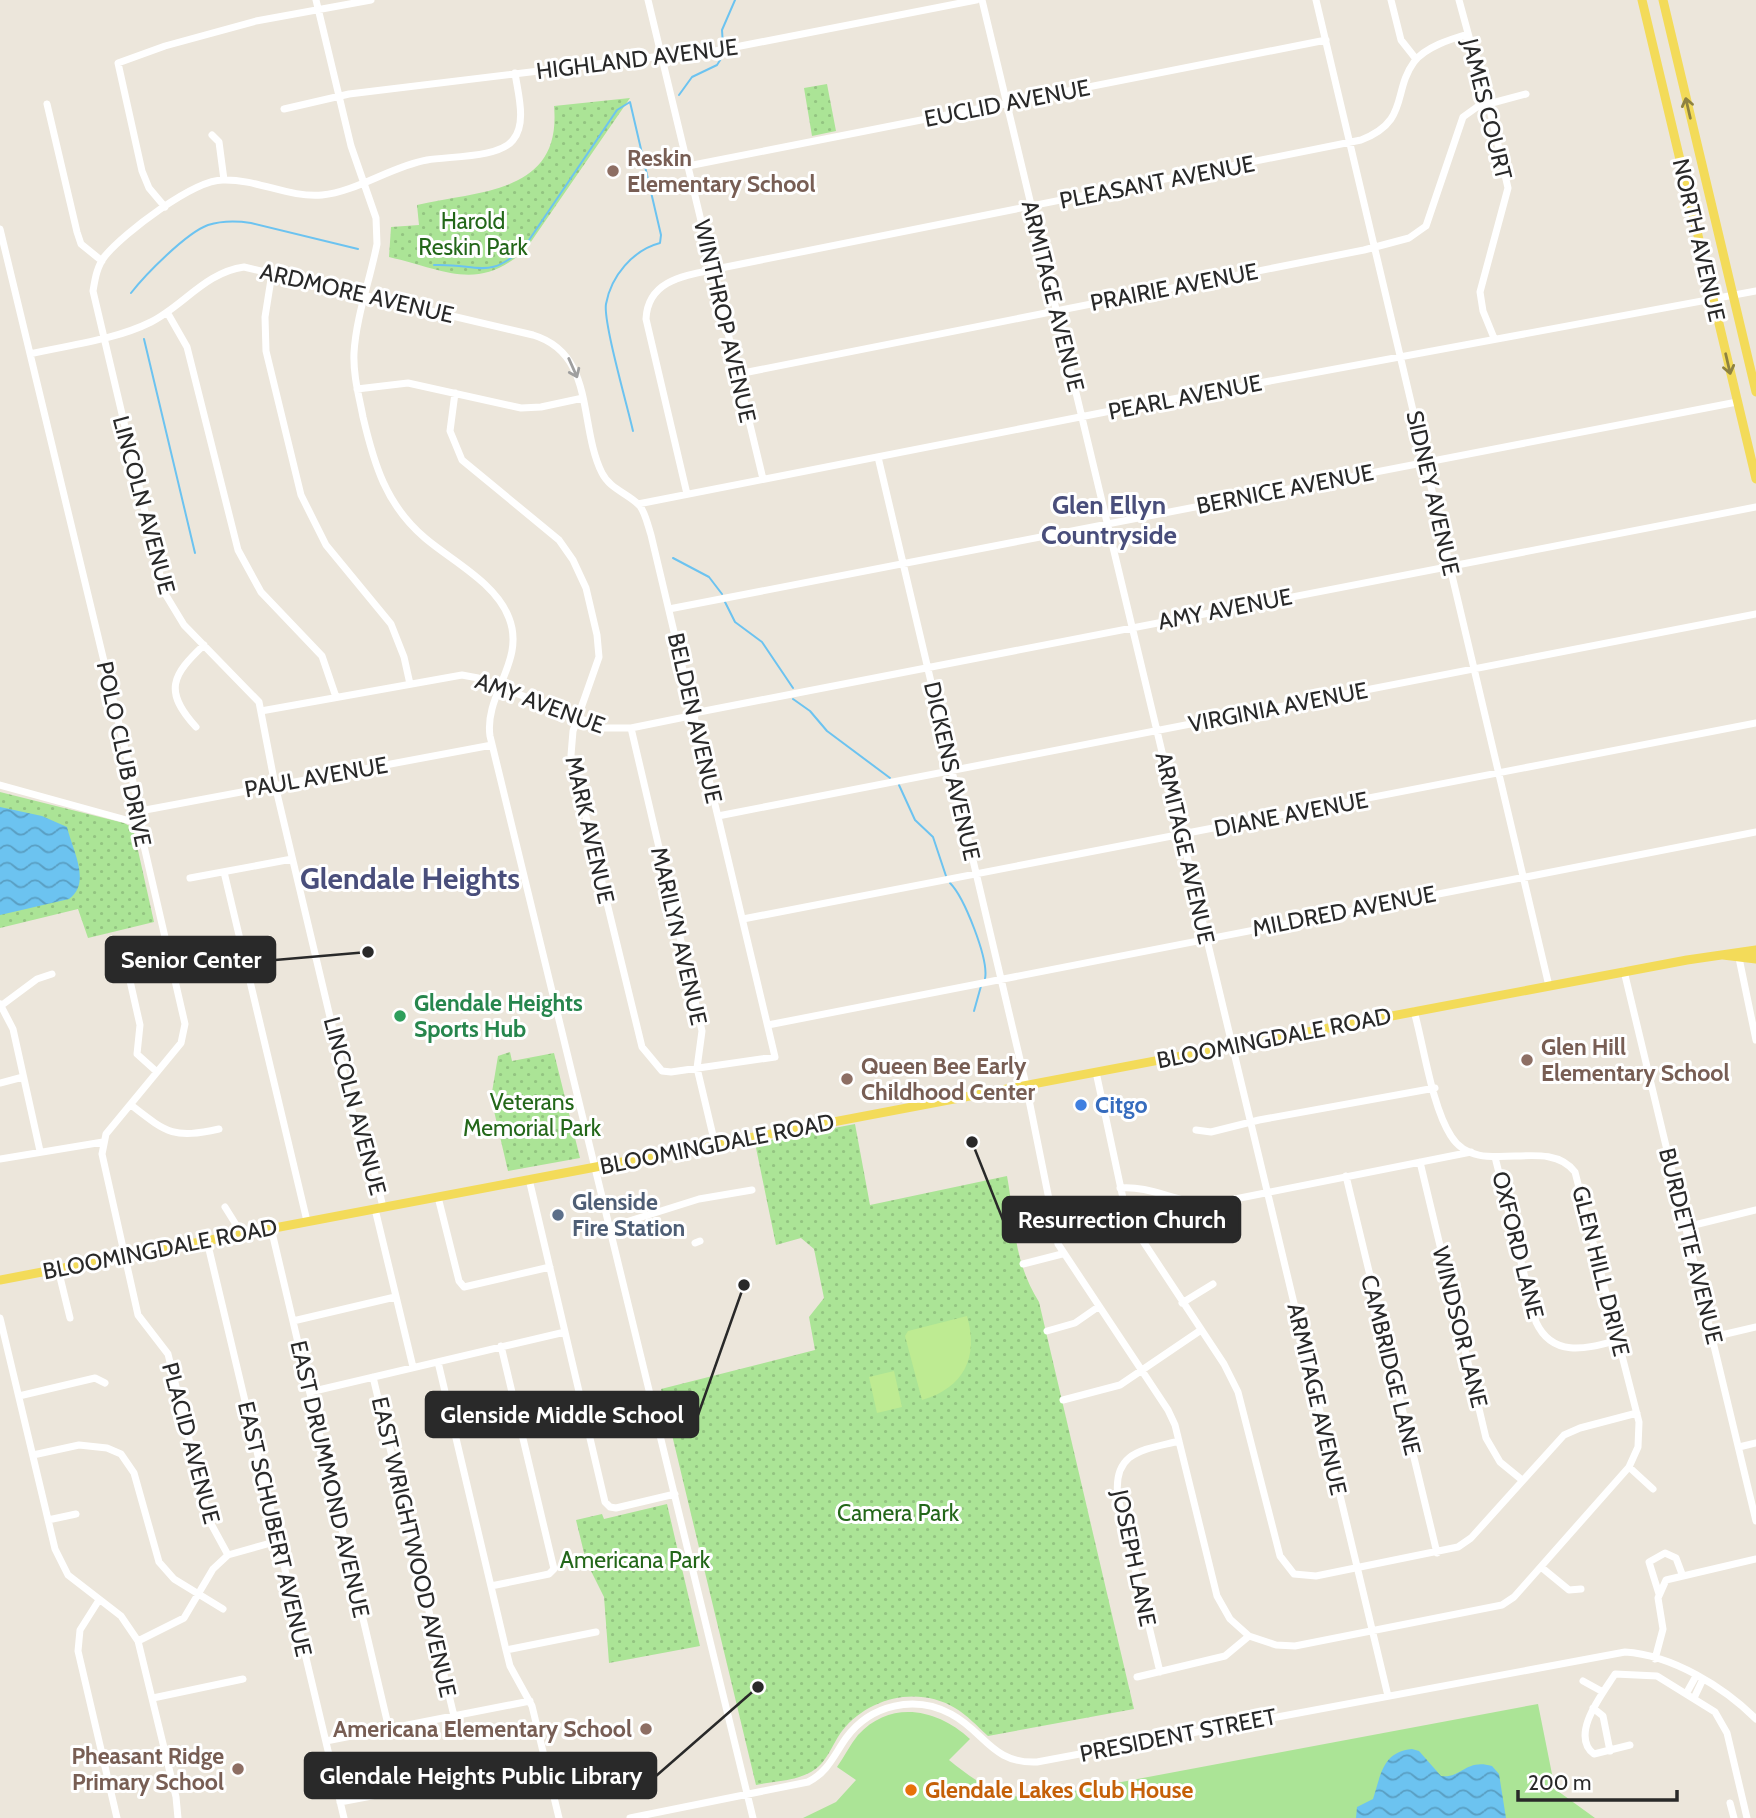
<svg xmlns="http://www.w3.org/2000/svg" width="1756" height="1818" font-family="Cabin,sans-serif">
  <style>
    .grass { fill: #abe496 }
    .park { fill: url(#park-dots) }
    .pitch { fill: #beeb92 }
    .water { fill: url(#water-waves) }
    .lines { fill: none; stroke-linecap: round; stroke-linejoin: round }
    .stream { stroke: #6cc3f0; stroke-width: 2 }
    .minor { stroke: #fff; stroke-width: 7 }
    .major { stroke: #f3db59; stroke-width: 9 }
    .oneway { stroke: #8e8241 }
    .oneway2 { stroke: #9f9f9f }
    .education-dot { fill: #8d6e63; stroke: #fff; stroke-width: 2.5 }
    .leisure-dot { fill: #2e9e5b; stroke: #fff; stroke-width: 2.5 }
    .shop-dot { fill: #3f7fe0; stroke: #fff; stroke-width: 2.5 }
    .service-dot { fill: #5c6f8a; stroke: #fff; stroke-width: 2.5 }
    .food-dot { fill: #e8710a; stroke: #fff; stroke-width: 2.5 }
    .labels { text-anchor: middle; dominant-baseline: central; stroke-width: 6; stroke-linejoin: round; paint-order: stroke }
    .street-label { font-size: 23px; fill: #292929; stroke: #fff }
    .education-label { font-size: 23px; font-weight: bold; fill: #785e54; stroke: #fff; text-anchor: start }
    .park-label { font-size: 23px; fill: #236719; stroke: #fff }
    .leisure-label { font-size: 23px; font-weight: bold; fill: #27864d; stroke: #fff; text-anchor: start }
    .shop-label { font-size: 23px; font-weight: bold; fill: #366cbe; stroke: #fff; text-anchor: start }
    .service-label { font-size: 23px; font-weight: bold; fill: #4e5e75; stroke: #fff; text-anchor: start }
    .food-label { font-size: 23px; font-weight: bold; fill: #c56008; stroke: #fff; text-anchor: start }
    .quarter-label { font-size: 26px; font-weight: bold; fill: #494e7b; stroke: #fff }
    .district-label { font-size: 30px; font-weight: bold; fill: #494e7b; stroke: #fff }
    .leader { fill: none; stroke: #292929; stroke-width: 2.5 }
    .callout-dot { fill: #292929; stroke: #fff; stroke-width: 2.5 }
    .callout { fill: #292929; stroke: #292929; stroke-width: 2.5 }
    .callout-label { font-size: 24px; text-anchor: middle; font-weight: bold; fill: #fff }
  </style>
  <defs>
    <pattern id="park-dots" width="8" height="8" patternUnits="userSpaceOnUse" patternTransform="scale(1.75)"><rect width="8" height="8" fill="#abe496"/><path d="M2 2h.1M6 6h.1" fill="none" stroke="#93c481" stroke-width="1.8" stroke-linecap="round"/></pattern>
    <pattern id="water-waves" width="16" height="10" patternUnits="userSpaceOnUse" patternTransform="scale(1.75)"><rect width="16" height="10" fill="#6cc3f0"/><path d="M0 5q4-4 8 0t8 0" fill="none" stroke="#599ec2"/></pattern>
  </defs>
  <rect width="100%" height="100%" fill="#ece6db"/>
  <path class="grass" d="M1538,1704l17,85 40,29h-792l33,-16 20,-22 -19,-13c7,-10 13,-22 21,-32 33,-36 80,-26 112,4l-21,21c27,22 52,39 87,38z"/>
  <path class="park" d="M827,84l9,47 -24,5 -8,-48z
    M630,98l-104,151c-47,44 -81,21 -137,8l2,-30 28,-2 -2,-20c64,-15 145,-11 137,-99z
    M0,792l124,31 9,5 21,94 -66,16 -10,-29 -78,19z
    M510,1052l2,9 42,-8 26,105 -72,13 -17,-73 7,-42z
    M855,1124l15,81 137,-29c9,49 5,82 32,126l95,407 -146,27c-11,-10 -21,-21 -33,-28 -37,-22 -86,-11 -113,23 -9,12 -15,31 -28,39 -16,11 -39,11 -58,15l-95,-396 154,-39 -6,-33 15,-19 -10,-49 -13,-11 -25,7 -21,-102z
    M667,1504l33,142 -91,17 -5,-66 -18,-36 -10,-41 26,-6 2,5z"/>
  <path class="pitch" d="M967,1316c12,41 -3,72 -45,84l-17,-64 3,-5z
    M894,1371l8,36 -25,6 -8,-36z"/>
  <path class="water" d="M0,807l42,9 25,11c5,22 25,56 2,72l-69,16z
    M1412,1749l7,2 22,25c20,3 25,-18 51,-10l7,8 7,44h-150l1,-11 16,-8c8,-24 9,-47 39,-50z"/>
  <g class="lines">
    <path class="stream" d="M723,46l-1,-16 13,-30
      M679,95l13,-18 25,-12 7,-11
      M434,265c44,-2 54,17 91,-19l92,-136 13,-8 31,133 -1,8c-27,7 -49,33 -54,61 -3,18 22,104 27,127
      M131,293c14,-18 55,-60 77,-68 13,-4 30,-4 43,-2l107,26
      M144,339l51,214
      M673,558l36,19 13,17
      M725,602l10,20 27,20 31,46
      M793,699l17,12 17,20 63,47
      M899,785l16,35 18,17 13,39
      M950,883c14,14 39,76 35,96
      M974,1011l7,-25"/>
    <path class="minor" d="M316,0l35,146 25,72 1,26c-7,36 -21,73 -23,109 -1,22 5,43 9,64 11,47 23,88 62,121 27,23 71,45 84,80 17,43 -25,76 -19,118l263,1082
      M648,0l115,479
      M982,0l406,1696
      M1316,0l233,986
      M1391,0l10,40 15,19
      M1459,0l12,44 8,18 29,126 -28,104 3,19 11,27
      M47,104l30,128 4,12 21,17
      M284,109l65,-15 305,-37 15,3 307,-60
      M212,135l7,7 5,38
      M688,166l638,-126
      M165,207l-16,-19 -7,-17 -24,-108 47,-17 91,-25 115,-21
      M0,229l140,582 4,35 41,178 -4,19 -75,91 -4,20 36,161 30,39 41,166 19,35
      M272,273l-7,44 1,34 35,144 25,50 65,79 13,33 6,27
      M167,312l20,35 51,203 23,42 61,64 14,41
      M30,354c39,-9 85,-14 121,-32 32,-16 55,-50 93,-55l289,68c63,19 45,90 69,138 8,16 25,20 37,32 6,6 9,21 12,30l124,522 -104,15 -9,-1 -20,-24 -71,-292 2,-24 26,-74 -2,-22 -11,-47 -13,-28 -14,-20 -97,-80 -12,-29 5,-38
      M738,374l626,-124 45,-12 17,-12 37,-109 14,-10 49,-13
      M357,389l51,-6 113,25 20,-1 42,-9
      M878,457l148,628 32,159 110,166 7,15 42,171 13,23 19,17
      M687,494l-41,-175c2,-43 47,-44 80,-52l635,-127c49,-19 31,-48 53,-78 11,-15 37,-23 54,-28
      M638,504l508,-100 610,-113
      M669,609l1068,-207
      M261,711l201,-36 16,3 126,50h27l64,-13
      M694,713l1062,-206
      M196,727c-33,-36 -24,-52 8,-82
      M631,728l71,303 -5,37 18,76
      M0,785l141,39
      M140,811l352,-66
      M718,816l1038,-202
      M224,872l83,349
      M190,878l102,-19
      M743,919l1013,-196
      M1739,958l17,82
      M1624,971l132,550
      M0,1004l13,25 27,122
      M2,1005l35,-26 15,-5
      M768,1025l988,-193
      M157,1072l-20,-18 3,-29 -12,-53 6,-12 35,-9
      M1096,1072l31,145 97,147 14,28 42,164 14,18 22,2 142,-29 13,-9 93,-103 16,-7 57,-15
      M0,1083l23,-6
      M131,1105c36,28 42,34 88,24
      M1196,1130l15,2 48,-12 176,-32
      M1495,1157l41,165c17,37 52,26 83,18
      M0,1159l103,-17
      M1420,1162l66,276 14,24 22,18
      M1346,1176l91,377
      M529,1179l76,323 5,5 6,1 59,-14
      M1120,1188c33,-3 62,18 95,15l256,-51
      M438,1197l21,84 5,6 86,-20
      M225,1207l10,16 2,12
      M383,1207l-12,-49 -13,-23 -83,-350 -16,-83 -75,-77 -20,-33 -71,-301c2,-12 4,-25 12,-35 19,-23 88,-76 118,-76 34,-1 66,18 99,15 34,-3 70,-29 105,-35 23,-4 72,-2 86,-20 14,-17 5,-46 2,-67
      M375,1209l38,158
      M610,1227l89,-28 53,-9
      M1686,1227l70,-17
      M271,1228l118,501
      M207,1241l137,577
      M695,1243l5,-2
      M1023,1264l39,-10
      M58,1269l12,49
      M1182,1303l31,-19
      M0,1318l55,231 13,26 53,41 17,25 38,156 2,21
      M293,1321l102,-24
      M1047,1331l28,-8 23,-16
      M1713,1337l43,-10
      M438,1362l68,288 4,16 22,40 27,112
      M373,1377l81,339
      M310,1392l255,-60
      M19,1396l76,-18 10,5
      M1063,1400l57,-15 81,-55
      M1739,1447l17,-4
      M33,1455l46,-10 28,3 14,6 13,19 25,89 15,17 49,30
      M1629,1467l24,22
      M48,1520l28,-6
      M1541,1567l28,23 12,-1
      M491,1586l58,-12 5,-5 -53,-223
      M1659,1594l-10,-32 16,-9 11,5 6,16
      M99,1600l-19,30 -2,21 39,167
      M138,1641l46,-23 29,-49 15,-14 50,-14
      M506,1650l90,-18
      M1655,1659l8,-30 -5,-31 8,-18 90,-21
      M1160,1672l-42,-174c-6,-47 25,-48 61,-57
      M1137,1677l88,-21 24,-20 27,9 19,1 207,-41 12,-8 115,-130 9,-20 1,-25 -64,-250c-29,-38 -97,8 -124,-36 -19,-29 -27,-89 -37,-125
      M1583,1681l20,11
      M1686,1694l10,-18
      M153,1698l90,-19
      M1694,1698l9,-19
      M1593,1708l10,8 7,35
      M326,1741l204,-40
      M1630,1745l-36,9c-25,-19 9,-61 21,-80l42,2 58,36 12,21 20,85
      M340,1802l206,-39
      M1730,1803l4,15
      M630,1818l178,-36c20,-10 26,-27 38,-44 25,-34 69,-43 105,-24 34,18 41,50 86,48l588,-110c47,3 99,35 131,67"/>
    <path class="major" d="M1642,0l114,479
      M1663,0l93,392
      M1723,955l33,4
      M0,1280l1687,-320 69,-10"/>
  </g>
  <defs><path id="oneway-shaft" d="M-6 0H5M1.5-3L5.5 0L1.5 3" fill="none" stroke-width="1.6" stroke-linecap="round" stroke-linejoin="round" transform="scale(1.75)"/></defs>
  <g class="oneway">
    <use href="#oneway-shaft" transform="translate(1688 108) rotate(-103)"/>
    <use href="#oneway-shaft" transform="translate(1728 364) rotate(77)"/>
  </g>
  <use class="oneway2" href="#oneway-shaft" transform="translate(573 368) rotate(66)"/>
  <g class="education-dot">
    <circle cx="613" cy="171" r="7"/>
    <circle cx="1527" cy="1060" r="7"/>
    <circle cx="847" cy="1079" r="7"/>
    <circle cx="646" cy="1729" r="7"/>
    <circle cx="238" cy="1769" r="7"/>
  </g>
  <circle class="leisure-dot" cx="400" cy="1016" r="7"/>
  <circle class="shop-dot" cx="1081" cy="1105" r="7"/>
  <circle class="service-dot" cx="558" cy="1215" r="7"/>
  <circle class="food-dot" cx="911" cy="1790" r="7"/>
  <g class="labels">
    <g class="street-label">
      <text transform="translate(637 59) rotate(-7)">HIGHLAND AVENUE</text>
      <text transform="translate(1007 103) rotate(-11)">EUCLID AVENUE</text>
      <text transform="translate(1487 109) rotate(76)">JAMES COURT</text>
      <text transform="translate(1157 182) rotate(-11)">PLEASANT AVENUE</text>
      <text transform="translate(1699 240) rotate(77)">NORTH AVENUE</text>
      <text transform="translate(1174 287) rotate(-11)">PRAIRIE AVENUE</text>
      <text transform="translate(357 293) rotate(13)">ARDMORE AVENUE</text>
      <text transform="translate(1053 296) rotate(76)">ARMITAGE AVENUE</text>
      <text transform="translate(725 321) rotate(77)">WINTHROP AVENUE</text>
      <text transform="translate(1185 397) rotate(-11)">PEARL AVENUE</text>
      <text transform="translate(1285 489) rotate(-11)">BERNICE AVENUE</text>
      <text transform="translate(1433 493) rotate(77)">SIDNEY AVENUE</text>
      <text transform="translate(144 505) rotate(75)">LINCOLN AVENUE</text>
      <text transform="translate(1225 609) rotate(-11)">AMY AVENUE</text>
      <text transform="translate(540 703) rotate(20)">AMY AVENUE</text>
      <text transform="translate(1278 707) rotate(-11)">VIRGINIA AVENUE</text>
      <text transform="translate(695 718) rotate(77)">BELDEN AVENUE</text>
      <text transform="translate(124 754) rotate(78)">POLO CLUB DRIVE</text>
      <text transform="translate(952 771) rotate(77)">DICKENS AVENUE</text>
      <text transform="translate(316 777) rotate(-10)">PAUL AVENUE</text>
      <text transform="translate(1291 814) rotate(-11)">DIANE AVENUE</text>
      <text transform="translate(590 830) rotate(77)">MARK AVENUE</text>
      <text transform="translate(1185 848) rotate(77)">ARMITAGE AVENUE</text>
      <text transform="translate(1344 911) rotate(-11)">MILDRED AVENUE</text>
      <text transform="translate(679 936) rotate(77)">MARILYN AVENUE</text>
      <text transform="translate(1274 1038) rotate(-11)">BLOOMINGDALE ROAD</text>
      <text transform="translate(355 1106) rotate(75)">LINCOLN AVENUE</text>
      <text transform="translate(717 1144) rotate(-11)">BLOOMINGDALE ROAD</text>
      <text transform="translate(1518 1245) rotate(76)">OXFORD LANE</text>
      <text transform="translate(1691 1246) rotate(76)">BURDETTE AVENUE</text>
      <text transform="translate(160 1249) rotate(-11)">BLOOMINGDALE ROAD</text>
      <text transform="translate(1601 1271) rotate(76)">GLEN HILL DRIVE</text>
      <text transform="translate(1460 1327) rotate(76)">WINDSOR LANE</text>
      <text transform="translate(1391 1365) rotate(76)">CAMBRIDGE LANE</text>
      <text transform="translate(1317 1399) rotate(77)">ARMITAGE AVENUE</text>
      <text transform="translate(191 1443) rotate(75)">PLACID AVENUE</text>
      <text transform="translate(330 1479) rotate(77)">EAST DRUMMOND AVENUE</text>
      <text transform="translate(275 1529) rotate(77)">EAST SCHUBERT AVENUE</text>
      <text transform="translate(414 1547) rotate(77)">EAST WRIGHTWOOD AVENUE</text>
      <text transform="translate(1134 1558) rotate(78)">JOSEPH LANE</text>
      <text transform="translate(1178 1735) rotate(-11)">PRESIDENT STREET</text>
    </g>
    <g class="education-label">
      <text x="627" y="158">Reskin<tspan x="627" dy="26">Elementary School</tspan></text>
      <text x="1541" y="1047">Glen Hill<tspan x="1541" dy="26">Elementary School</tspan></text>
      <text x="861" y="1066">Queen Bee Early<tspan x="861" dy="26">Childhood Center</tspan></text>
      <text x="632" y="1729" text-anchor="end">Americana Elementary School</text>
      <text x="224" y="1756" text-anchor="end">Pheasant Ridge<tspan x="224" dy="26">Primary School</tspan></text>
    </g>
    <g class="park-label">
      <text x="473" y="221">Harold<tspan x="473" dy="26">Reskin Park</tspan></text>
      <text x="532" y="1102">Veterans<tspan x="532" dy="26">Memorial Park</tspan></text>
      <text x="898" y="1513">Camera Park</text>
      <text x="635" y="1560">Americana Park</text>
    </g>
    <g class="leisure-label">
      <text x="414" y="1003">Glendale Heights<tspan x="414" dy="26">Sports Hub</tspan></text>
    </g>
    <g class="shop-label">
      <text x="1095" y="1105">Citgo</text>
    </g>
    <g class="service-label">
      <text x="572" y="1202">Glenside<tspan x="572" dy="26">Fire Station</tspan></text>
    </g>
    <g class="food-label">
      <text x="925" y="1790">Glendale Lakes Club House</text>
    </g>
    <g class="quarter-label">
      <text x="1109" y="505">Glen Ellyn<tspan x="1109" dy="30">Countryside</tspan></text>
    </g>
    <g class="district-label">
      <text x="410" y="878">Glendale Heights</text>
    </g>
  </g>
  <path class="leader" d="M368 952L275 960M972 1142L1003 1220M744 1285L698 1415M758 1687L656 1776"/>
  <g class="callout-dot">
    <circle cx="368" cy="952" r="7"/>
    <circle cx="972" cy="1142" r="7"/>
    <circle cx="744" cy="1285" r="7"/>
    <circle cx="758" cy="1687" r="7"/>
  </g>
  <g class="callout">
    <rect x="106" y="937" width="169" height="45" rx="7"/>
    <rect x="1003" y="1197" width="237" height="45" rx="7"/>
    <rect x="426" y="1392" width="272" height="45" rx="7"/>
    <rect x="305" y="1753" width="351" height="45" rx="7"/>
  </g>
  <g class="callout-label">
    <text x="191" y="968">Senior Center</text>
    <text x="1122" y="1228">Resurrection Church</text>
    <text x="562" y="1423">Glenside Middle School</text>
    <text x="481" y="1784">Glendale Heights Public Library</text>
  </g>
  <path d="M1518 1790v10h159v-10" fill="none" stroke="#292929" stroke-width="3.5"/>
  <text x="1528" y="1790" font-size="21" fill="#292929" stroke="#ffffff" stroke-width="5" paint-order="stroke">200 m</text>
</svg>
